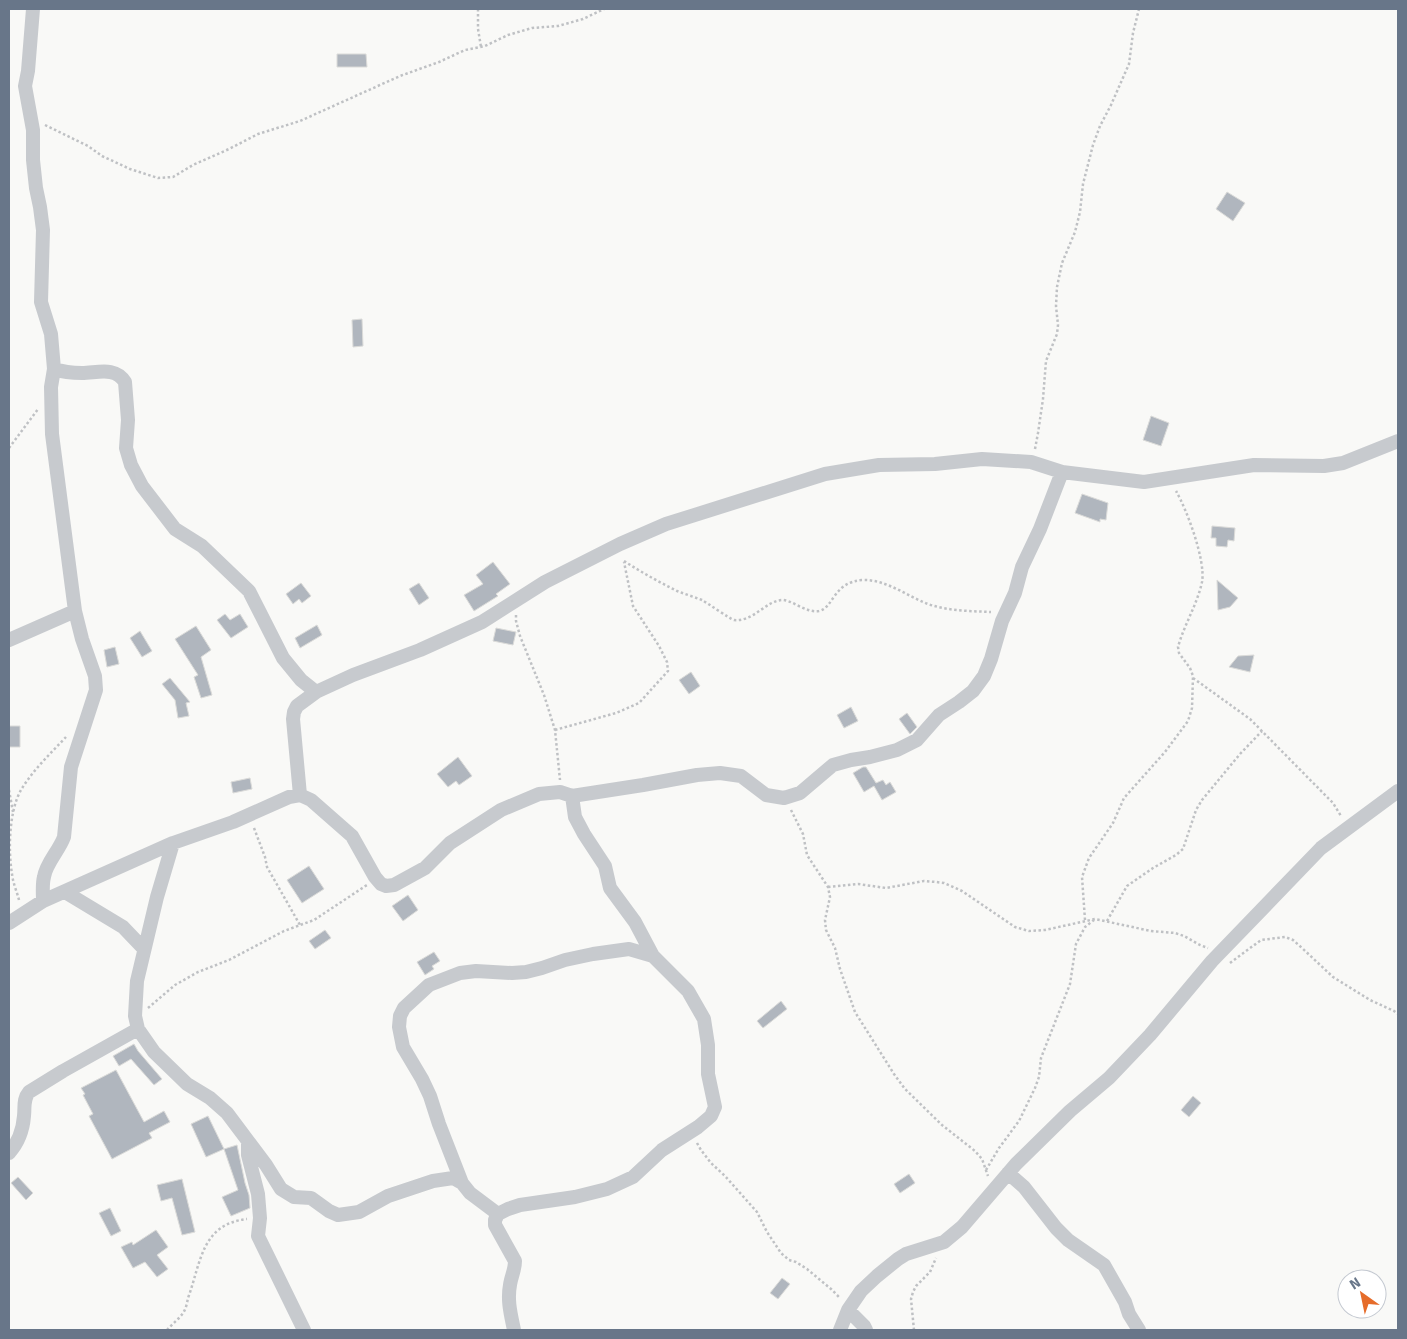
<svg xmlns="http://www.w3.org/2000/svg" width="1407" height="1339" font-family="Signika,sans-serif">
  <style>
    .building { fill: #b0b6be; stroke: #dbdbd9 }
    .lines { fill: none; stroke-linecap: round; stroke-linejoin: round }
    .path { stroke: #bfc1c4; stroke-width: 2.5; stroke-dasharray: 2.5 2.5; stroke-linecap: butt }
    .street { stroke: #c7cace; stroke-width: 14 }
  </style>
  <rect width="100%" height="100%" fill="#f9f9f7"/>
  <path class="building" d="M337,54h29l1,13h-30z
    M1227,192l18,11 -12,18 -17,-12z
    M362,319l1,27 -10,1 -1,-27z
    M1151,416l18,7 -8,23 -18,-6z
    M1082,494l26,9 -2,17 -6,-1v3l-25,-9z
    M1212,526l23,2 -1,13 -6,-1 -1,7 -11,-1v-8h-5z
    M493,562l17,22 -14,10 2,2 -24,15 -10,-16 19,-11 -7,-9z
    M1217,580l21,18 -8,9 -12,3z
    M301,583l10,13 -9,7 -3,-4 -6,5 -7,-10z
    M419,583l10,15 -10,7 -10,-16z
    M225,614l5,6 10,-6 8,13 -17,11 -14,-18z
    M317,625l5,10 -22,13 -5,-10z
    M196,626l15,24 -10,7 11,38 -11,3 -7,-21 4,-2 -23,-36z
    M496,628l20,4 -3,13 -20,-4z
    M140,631l12,20 -10,6 -12,-19z
    M115,647l4,17 -12,3 -3,-17z
    M1254,655l-4,17 -21,-5 9,-11z
    M691,672l9,14 -11,8 -10,-14z
    M170,678l20,24 -4,1 3,13 -11,2 -3,-18 -13,-16z
    M851,707l7,14 -14,7 -7,-13z
    M907,713l10,14 -7,7 -11,-15z
    M9,726h11v21h-11z
    M458,757l14,19 -13,9 -3,-4 -8,6 -11,-13z
    M863,767h3l10,16 7,-3 3,5 4,-3 6,10 -14,8 -8,-14 -10,6 -11,-19z
    M250,778l2,11 -19,4 -2,-11z
    M309,866l15,23 -22,14 -15,-23z
    M408,895l10,15 -15,11 -11,-15z
    M325,930l6,8 -16,11 -6,-8z
    M434,952l6,9 -8,5 2,3 -9,6 -8,-13z
    M781,1001l6,8 -24,19 -6,-7z
    M134,1044l4,7 24,28 -8,6 -23,-26 -12,7 -6,-10z
    M116,1070l28,52 20,-11 6,11 -21,11 3,5 -40,21 -23,-43 4,-2 -10,-19 2,-1 -4,-6z
    M1193,1096l8,7 -12,14 -8,-7z
    M208,1116l16,33 -18,8 -15,-33z
    M237,1145l8,38 4,12 1,13 -19,8 -9,-19 16,-7 -14,-41z
    M909,1174l6,9 -15,10 -6,-9z
    M18,1177l15,16 -7,7 -15,-17z
    M182,1179l13,53 -13,3 -10,-37 -11,3 -4,-16z
    M110,1208l11,23 -10,5 -12,-23z
    M156,1230l12,17 -11,8 11,14 -11,8 -12,-15 -12,6 -12,-21 11,-5 1,3z
    M782,1278l8,6 -12,15 -8,-6z"/>
  <g class="lines">
    <path class="path" d="M478,9v20l3,18
      M45,125l43,21 14,10 28,13 28,9 15,-1 20,-12 36,-16 29,-15 42,-13 100,-45 39,-14 26,-12 20,-4 23,-11 24,-7 26,-2 25,-7 21,-10
      M9,448l29,-39
      M1035,449l3,-16 5,-34 3,-38 11,-27 1,-9 -2,-19 1,-19 5,-24 13,-31 5,-20 3,-28 10,-39 7,-19 11,-21 18,-41 4,-31 6,-24
      M624,561c17,11 35,21 53,30 8,3 17,6 25,9 7,4 28,19 32,20 20,2 32,-20 49,-20 11,1 23,13 36,11 15,-3 14,-30 45,-31 23,0 43,16 64,24 20,7 42,7 63,8
      M516,615v6l4,15 24,59 11,35 5,50
      M1193,678l57,41 83,84 8,13
      M555,730l61,-17 23,-10 29,-32 -1,-9 -8,-16 -26,-40 -9,-44
      M9,790l4,22
      M791,810l12,24 4,21 21,32 2,10 -5,23 1,10 9,18 5,21 15,43 39,62 11,15 37,36 33,26 7,8 6,17
      M254,828l11,29 2,10 33,58
      M828,887l30,-3 28,4 38,-7 12,1 8,1 18,8 53,36 14,4 16,-1 50,-11 56,12 24,2 9,3 16,9 8,3
      M19,900c-2,-8 -6,-17 -7,-26 -4,-24 -3,-63 9,-84 12,-20 29,-36 45,-53
      M1085,920l-3,-43 7,-19 24,-35 11,-25 41,-46 23,-31 4,-13 1,-32 -3,-8 -11,-15 -1,-6c6,-22 19,-42 24,-65 4,-21 -15,-72 -26,-91
      M1107,921l20,-35 26,-18 23,-13 7,-6 13,-39 6,-10 38,-46 22,-23
      M1230,963l31,-23 24,-3 8,3 9,8 31,29 37,23 24,11 4,3
      M148,1008l27,-23 23,-13 31,-12 55,-29 30,-11 53,-35
      M697,1143l4,7 10,13 14,13 32,36 10,20 14,21 8,7 7,2 11,7 24,20 9,9
      M986,1170l13,-22 20,-27 16,-33 4,-11 2,-19 29,-74 6,-40 9,-17 9,-7
      M167,1330c5,-6 12,-11 16,-17 3,-4 4,-10 5,-15 13,-35 13,-74 59,-79
      M914,1330l-3,-31 2,-7 3,-6 14,-14 6,-14"/>
    <path class="street" d="M33,9l-5,62 -3,15 8,44v30l3,28 4,19 3,23 -2,72 10,32 3,35 -3,18 1,47 23,177 7,28 13,37 1,14 -25,77 -7,70c-5,14 -18,26 -20,40 -2,7 -1,16 -1,24
      M54,369c9,3 18,4 28,4 15,0 33,-7 43,9l3,38 -2,28 5,17 11,21 33,43 27,17 47,45 34,67 18,22 15,12
      M9,640l66,-29
      M300,795l-7,-76 1,-7 3,-6 19,-14 37,-17 67,-25 62,-28 63,-40 75,-38 46,-20 159,-50 54,-9 56,-1 47,-5 49,3 31,10 82,10 110,-17 70,1 19,-3 55,-22
      M572,796l71,-11 54,-10 23,-2 21,3 25,19 18,3 16,-5 33,-28 18,-5 19,-3 27,-7 20,-10 22,-25 20,-13 14,-11 11,-15 7,-17 11,-38 13,-28 7,-26 18,-38 22,-57
      M173,843l-16,54 -20,84 -2,35 3,13 16,23 33,32 23,14 17,15 39,52 15,24 13,8 17,1 18,13 9,4 21,-3 29,-16 45,-15 20,-3 9,5 8,10 28,21
      M65,892l58,35 21,22
      M9,923l34,-22 130,-58 60,-21 56,-25 11,-2 11,5 41,36 23,41 6,7 5,2 8,-1 31,-17 25,-25 51,-33 38,-16 21,-2 12,4 3,21 9,17 21,32 5,22 25,34 18,34 35,35 16,28 4,26v29l7,33 -4,9 -13,11 -36,23 -29,27 -26,12 -32,8 -55,8 -12,4 -10,5 -3,6v5l20,36c0,9 -4,16 -5,24 -3,16 1,30 4,45
      M248,1141v14l10,39 2,24 -2,18 46,94
      M9,1153c9,-10 14,-24 15,-37 1,-9 -1,-17 5,-24l34,-21 75,-42
      M1008,1173l16,14 32,41 12,12 36,25 21,37 4,12 10,16
      M462,1183l-23,-59 -9,-28 -8,-17 -19,-32 -4,-20 1,-11 4,-8 25,-23 31,-12 16,-2 36,2 14,-1 16,-4 23,-8 28,-6 36,-5 24,7
      M848,1310l16,16 2,4
      M840,1330l8,-20 13,-19 16,-15 21,-17 8,-5 38,-12 18,-15 54,-63 54,-53 39,-33 41,-43 62,-74 109,-113 77,-57"/>
  </g>
  <rect width="1407" height="1339" fill="none" stroke="#687689" stroke-width="20"/>
  <g transform="translate(1362 1294) rotate(327)"><circle r="24" fill="#ffffff" stroke="#c3c8d0"/>
  <path d="M0-4L9 19L0 12L-9 19Z" fill="#e66c2a"/>
  <text y="-8" font-size="14" font-weight="bold" text-anchor="middle" fill="#687689">N</text>
  </g>
</svg>
